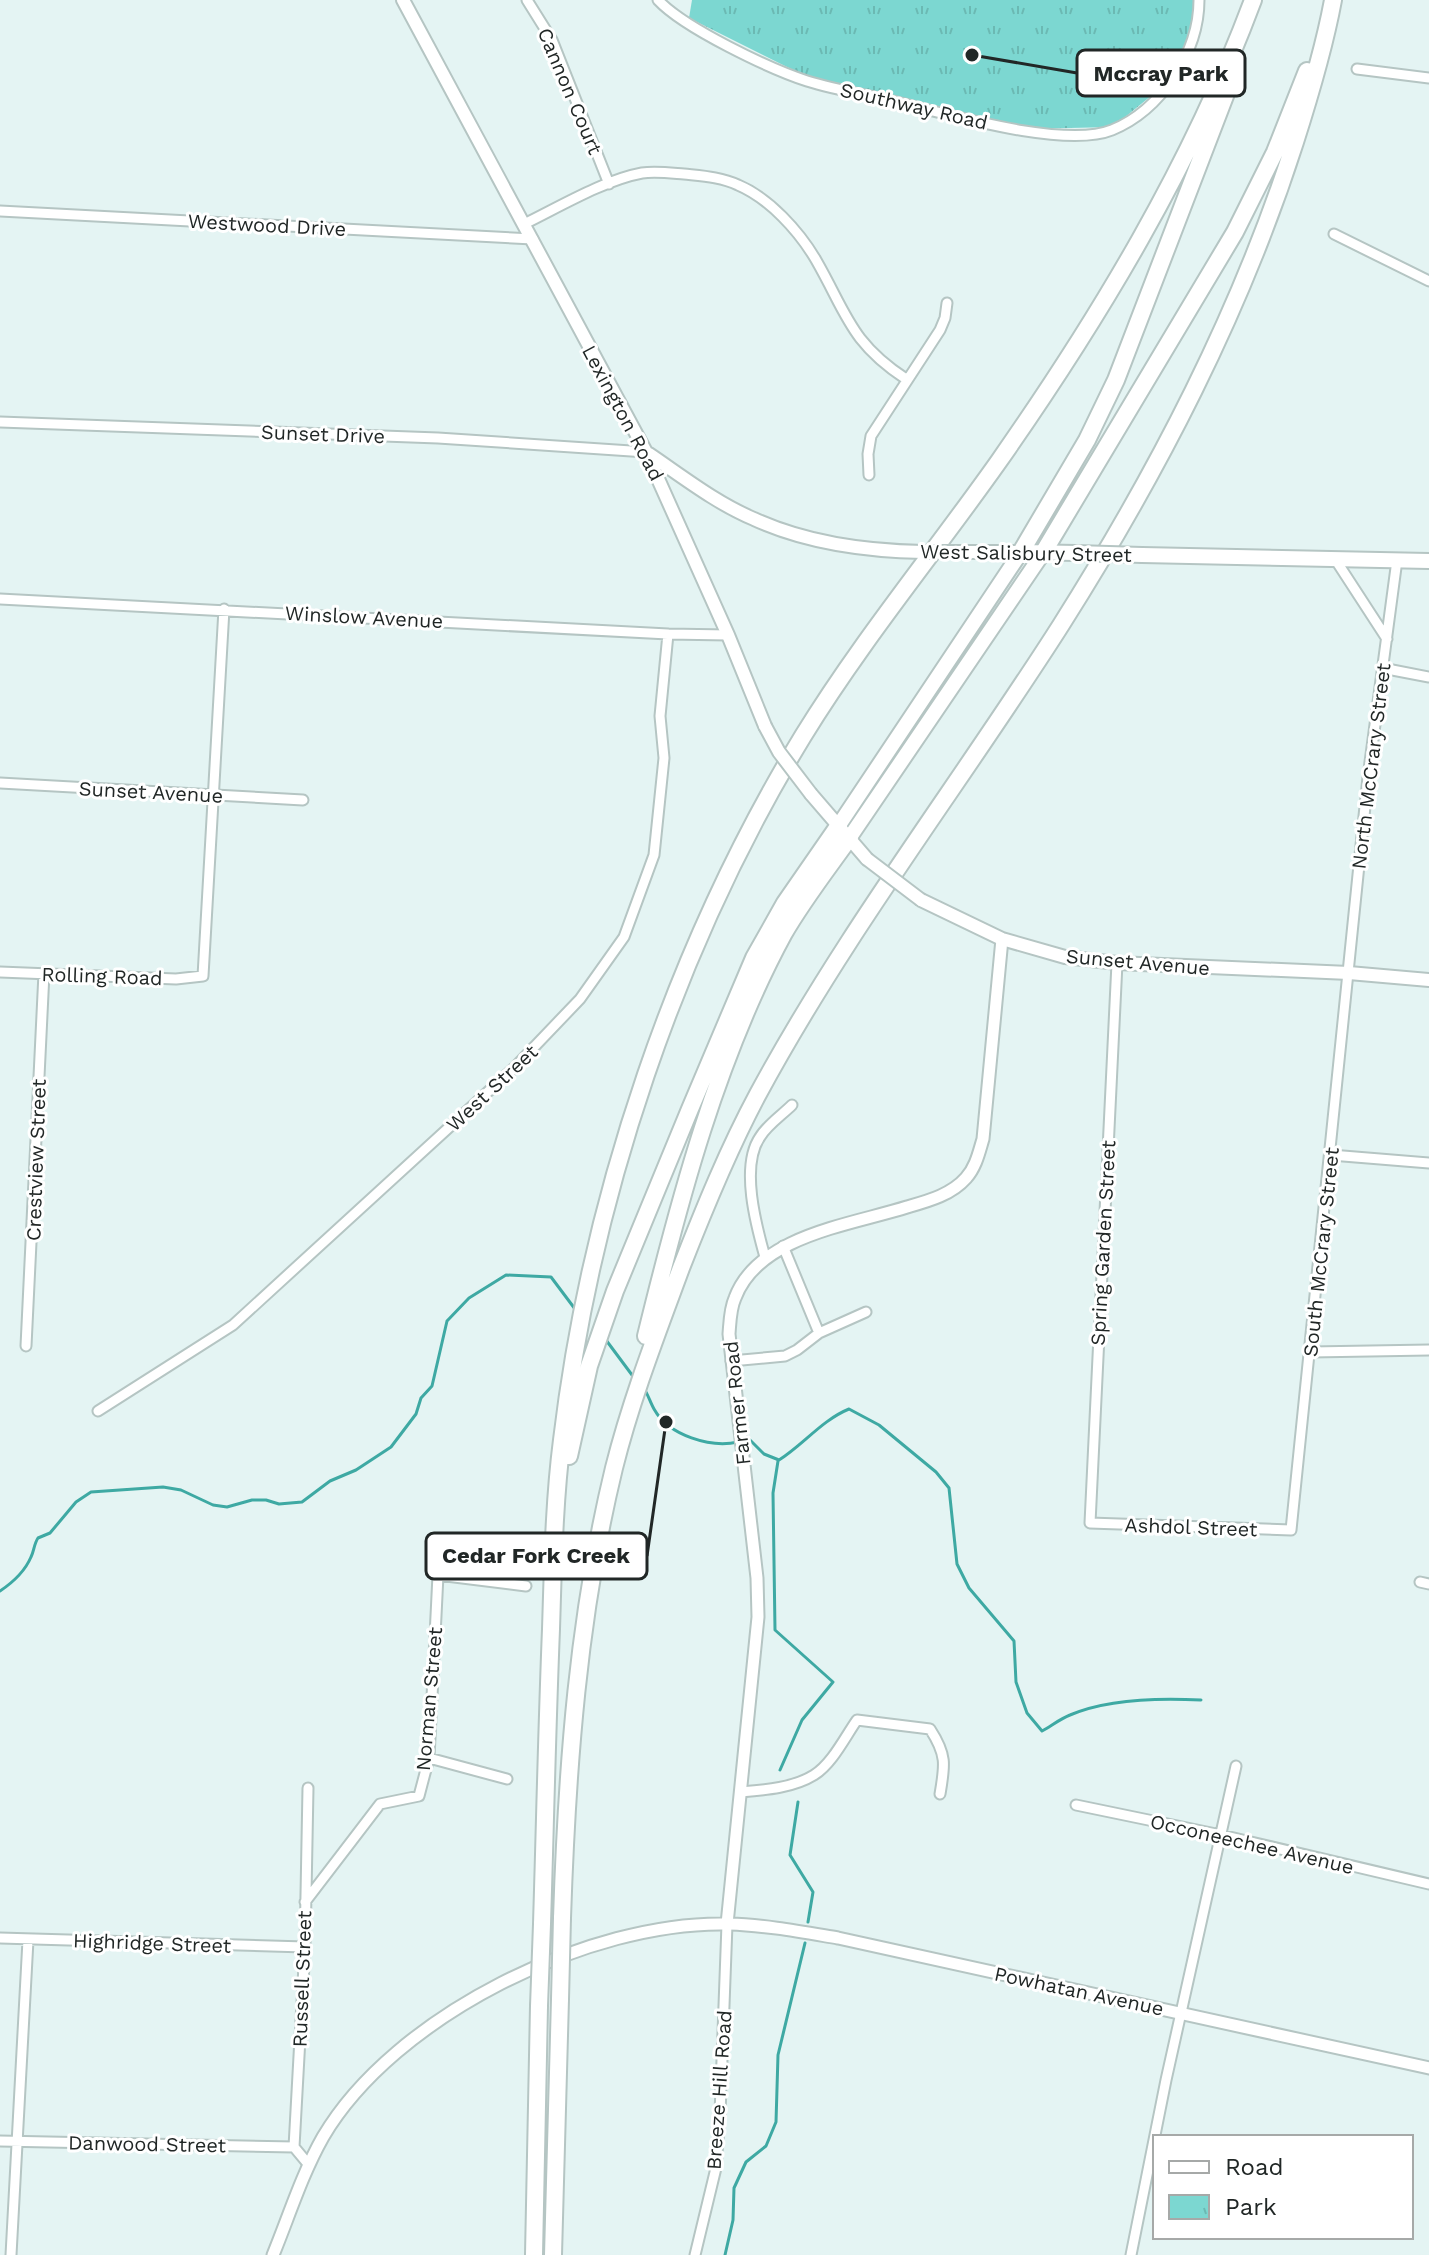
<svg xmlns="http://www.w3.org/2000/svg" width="1429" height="2255" font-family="'Work Sans',sans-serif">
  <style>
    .park { fill: url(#park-tufts) }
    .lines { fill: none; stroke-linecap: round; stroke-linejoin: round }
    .stream { stroke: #3ea9a3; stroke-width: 3 }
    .minor-casing { stroke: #b5c5c3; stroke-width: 13 }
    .tertiary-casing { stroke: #b5c5c3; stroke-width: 15 }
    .secondary-casing { stroke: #b5c5c3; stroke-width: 16 }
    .primary-casing { stroke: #b5c5c3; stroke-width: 18 }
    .motorway-casing { stroke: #b5c5c3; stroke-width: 20 }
    .minor { stroke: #fff; stroke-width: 9 }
    .tertiary { stroke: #fff; stroke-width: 11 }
    .secondary { stroke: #fff; stroke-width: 12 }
    .primary { stroke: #fff; stroke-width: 14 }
    .motorway { stroke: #fff; stroke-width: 16 }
    .secondary-bridge-casing { stroke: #b5c5c3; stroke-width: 16; stroke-linecap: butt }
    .primary-bridge-casing { stroke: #b5c5c3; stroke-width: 18; stroke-linecap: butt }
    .motorway-bridge-casing { stroke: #b5c5c3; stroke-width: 20; stroke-linecap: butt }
    .secondary-bridge { stroke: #fff; stroke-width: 12 }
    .primary-bridge { stroke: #fff; stroke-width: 14 }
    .motorway-bridge { stroke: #fff; stroke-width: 16 }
    .labels { text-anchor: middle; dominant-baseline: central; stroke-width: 6; stroke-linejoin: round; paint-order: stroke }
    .street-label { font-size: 20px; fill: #212726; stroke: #fff }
    .leader { fill: none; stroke: #212726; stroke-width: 3 }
    .callout-dot { fill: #212726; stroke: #fff; stroke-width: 3 }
    .callout { fill: #fff; stroke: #212726; stroke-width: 3 }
    .callout-label { font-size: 22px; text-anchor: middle; font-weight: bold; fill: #212726 }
  </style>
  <defs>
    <pattern id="park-tufts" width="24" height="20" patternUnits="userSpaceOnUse" patternTransform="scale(2)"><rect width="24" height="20" fill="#7cd7d1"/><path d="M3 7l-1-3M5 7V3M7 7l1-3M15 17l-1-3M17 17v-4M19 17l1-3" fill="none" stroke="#6bb9b3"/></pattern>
  </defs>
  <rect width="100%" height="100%" fill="#e4f4f3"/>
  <path class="park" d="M692,0h502v32l-37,59 -44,36 -88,2 -214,-50 -122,-61z"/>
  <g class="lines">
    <path class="stream" d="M606,1340l29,39
      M643,1387c5,7 7,15 11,22 15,27 57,39 84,33
      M745,1440l4,-1 15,15 15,6c24,-15 43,-40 70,-51l30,16 57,47 13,16 8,76 12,24 45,53 2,41 11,31 15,18c9,-5 18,-12 28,-16 37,-16 92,-17 131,-15
      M778,1461l-5,32 2,137 58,52 -31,38 -22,50
      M0,1591c12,-8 25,-20 31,-34 3,-6 3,-13 7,-19l12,-5 26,-31 15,-10 72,-5 18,3 32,15 14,2 25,-7h14l13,4 23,-2 28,-21 26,-11 35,-23 25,-33 5,-16 11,-12 15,-65 22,-23 37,-23 45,2 24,32
      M798,1802l-8,53 23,37 -5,30
      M725,2255l8,-35 1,-32 12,-26 20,-16 10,-24 2,-67 27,-112"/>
    <defs>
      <path id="minor" d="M527,0l25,40 57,144
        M658,0c26,28 112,69 149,81 29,9 60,14 90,21 50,12 168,47 215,28 49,-20 87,-78 87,-130
        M1357,69l72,9
        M0,211l533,28
        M524,224c35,-17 80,-44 118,-51 13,-2 29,0 42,1 18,2 37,3 54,11 31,13 61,46 78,75 31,54 34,82 90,119
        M1334,234l95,47
        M0,422l438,16 208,14
        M869,475l-1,-21 3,-18 69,-106 5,-12 2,-15
        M1335,559l52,80
        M0,599l668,35 60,1
        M1382,668l47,9
        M0,783l303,17
        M1117,963l-27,560 201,7 77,-753 29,-217
        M0,972l176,7 27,-3 21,-367
        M1331,1155l98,8
        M783,1246l36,87
        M765,1257c-9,-32 -25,-91 -5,-120 7,-12 22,-22 32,-32
        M26,1346l18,-373
        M1311,1352l118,-2
        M731,1361l54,-5 12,-6 22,-17 47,-21
        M98,1411l135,-86 282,-258 65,-68 44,-62 30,-82 10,-97 -4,-42 8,-82
        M1420,1582l9,2
        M429,1758l78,21
        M308,1788l-3,159 -11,200 15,18
        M741,1792c24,-2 52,-4 73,-17 18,-11 31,-38 43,-55l73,9c17,26 15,36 10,65
        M1076,1805l145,30 208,49
        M305,1902l75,-98 39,-8 10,-38 9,-183 88,11
        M0,1938l305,9
        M0,2141l294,6
        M11,2255l17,-315
        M695,2255l21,-87 4,-54 7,-190
        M1131,2255l35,-175 70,-314"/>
      <path id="tertiary" d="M727,1924l31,-307 -1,-39 -28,-244c1,-12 1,-25 6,-36 23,-62 115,-73 172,-91 21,-6 44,-12 59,-29 10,-11 13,-26 17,-39l19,-200
        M273,2255c16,-39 29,-81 50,-118 71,-121 267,-217 406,-213 36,1 73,8 109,14l591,130"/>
      <path id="secondary" d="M403,0l243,452 82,183 37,91
        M649,454c34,23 67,49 105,65 52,24 112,32 169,33
        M975,552h46
        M811,794l56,65
        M921,900l81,39 63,18 52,6 232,10 80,7"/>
      <path id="primary" d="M1142,555l287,6
        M839,825l182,-273 55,1
        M850,837l193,-284"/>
      <path id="motorway" d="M1021,552l66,-112 29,-60 119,-310
        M1043,553l192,-321 40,-80 32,-81
        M646,1336c33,-135 71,-280 138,-403 19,-33 44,-65 66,-96
        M569,1456l20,-90 26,-75 75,-182 64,-151 31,-55 54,-78
        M562,1918c5,-151 16,-302 52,-450 17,-68 43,-135 67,-200 23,-59 47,-118 77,-174 88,-163 203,-312 303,-469 96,-152 179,-311 234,-483 15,-47 29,-93 38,-142
        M542,1924c3,-98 5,-196 9,-295 2,-63 3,-127 11,-189 29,-243 114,-495 241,-704 59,-96 131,-183 196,-275 100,-143 193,-297 254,-461
        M534,2255l5,-249
        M553,2255l7,-256"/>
    </defs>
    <use href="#minor" class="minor-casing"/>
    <use href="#tertiary" class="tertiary-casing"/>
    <use href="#secondary" class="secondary-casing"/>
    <use href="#primary" class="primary-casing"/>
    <use href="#motorway" class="motorway-casing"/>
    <use href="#minor" class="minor"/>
    <use href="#tertiary" class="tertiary"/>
    <use href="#secondary" class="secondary"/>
    <use href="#primary" class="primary"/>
    <use href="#motorway" class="motorway"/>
    <defs>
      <path id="secondary-bridge" d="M923,552h52
        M765,726l14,26 32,42
        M867,859l54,41"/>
      <path id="primary-bridge" d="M1076,553l66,2"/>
      <path id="motorway-bridge" d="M560,1999l2,-81
        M539,2006l3,-82"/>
    </defs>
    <use href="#secondary-bridge" class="secondary-bridge-casing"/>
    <use href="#primary-bridge" class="primary-bridge-casing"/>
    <use href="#motorway-bridge" class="motorway-bridge-casing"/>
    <use href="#secondary-bridge" class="secondary-bridge"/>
    <use href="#primary-bridge" class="primary-bridge"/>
    <use href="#motorway-bridge" class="motorway-bridge"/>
  </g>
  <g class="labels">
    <g class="street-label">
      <text transform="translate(570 91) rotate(67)">Cannon Court</text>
      <text transform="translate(914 106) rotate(13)">Southway Road</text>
      <text transform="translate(267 225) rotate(3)">Westwood Drive</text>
      <text transform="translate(623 413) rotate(62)">Lexington Road</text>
      <text transform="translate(323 434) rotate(2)">Sunset Drive</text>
      <text transform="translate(1026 553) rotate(1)">West Salisbury Street</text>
      <text transform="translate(364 617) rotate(3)">Winslow Avenue</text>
      <text transform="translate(1371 766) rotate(-83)">North McCrary Street</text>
      <text transform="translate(151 792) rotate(3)">Sunset Avenue</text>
      <text transform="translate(1138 962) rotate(5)">Sunset Avenue</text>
      <text transform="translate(102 976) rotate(2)">Rolling Road</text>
      <text transform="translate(492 1088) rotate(-43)">West Street</text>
      <text transform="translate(36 1160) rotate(-88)">Crestview Street</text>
      <text transform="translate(1103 1243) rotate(-87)">Spring Garden Street</text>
      <text transform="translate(1321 1252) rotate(-84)">South McCrary Street</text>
      <text transform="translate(737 1403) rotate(-96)">Farmer Road</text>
      <text transform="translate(1191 1527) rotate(2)">Ashdol Street</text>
      <text transform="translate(429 1699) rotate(-85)">Norman Street</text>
      <text transform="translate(1252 1844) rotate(13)">Occoneechee Avenue</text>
      <text transform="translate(152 1943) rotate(2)">Highridge Street</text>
      <text transform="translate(302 1979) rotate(-88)">Russell Street</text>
      <text transform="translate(1079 1991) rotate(12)">Powhatan Avenue</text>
      <text transform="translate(719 2090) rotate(-86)">Breeze Hill Road</text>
      <text transform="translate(147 2144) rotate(1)">Danwood Street</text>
    </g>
  </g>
  <path class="leader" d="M972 55L1077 73M666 1422L647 1556"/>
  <g class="callout-dot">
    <circle cx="972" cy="55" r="8"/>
    <circle cx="666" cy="1422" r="8"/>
  </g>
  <g class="callout">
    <rect x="1077" y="50" width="168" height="46" rx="8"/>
    <rect x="426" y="1533" width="221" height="46" rx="8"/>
  </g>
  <g class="callout-label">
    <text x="1161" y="81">Mccray Park</text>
    <text x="536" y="1563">Cedar Fork Creek</text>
  </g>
  <rect x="1153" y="2135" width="260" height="104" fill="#ffffff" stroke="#a6a9a8" stroke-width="2"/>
  <rect x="1169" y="2161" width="40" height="12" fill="#ffffff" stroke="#a6a9a8" stroke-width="2"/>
  <text x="1225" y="2175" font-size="24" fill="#212726">Road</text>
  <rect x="1169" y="2195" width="40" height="24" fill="url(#park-tufts)" stroke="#a6a9a8" stroke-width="2"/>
  <text x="1225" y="2215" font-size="24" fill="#212726">Park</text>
</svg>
